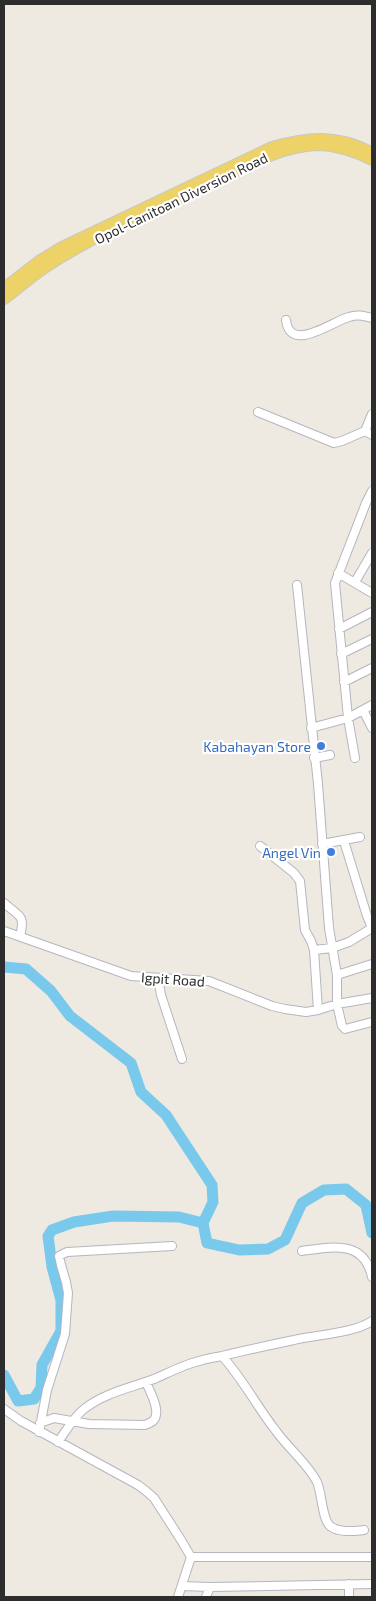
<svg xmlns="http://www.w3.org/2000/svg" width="376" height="1601" font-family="'Exo 2',sans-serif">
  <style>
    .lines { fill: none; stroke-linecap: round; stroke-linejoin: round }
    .river { stroke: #78c9ec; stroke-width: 11 }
    .minor-casing { stroke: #b4b6c0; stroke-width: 10 }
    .major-casing { stroke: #c8c8c8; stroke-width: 12 }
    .minor { stroke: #fff; stroke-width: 8 }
    .major { stroke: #edd267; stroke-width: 10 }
    .shop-dot { fill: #3f7fe0; stroke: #fff; stroke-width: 2 }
    .labels { text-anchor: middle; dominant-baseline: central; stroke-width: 4.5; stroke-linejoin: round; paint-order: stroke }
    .street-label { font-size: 14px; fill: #2d2d2d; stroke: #fff }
    .shop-label { font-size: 14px; fill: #366cbe; stroke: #fff; text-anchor: end }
  </style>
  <rect width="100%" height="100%" fill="#eee9e1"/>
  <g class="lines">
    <path class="river" d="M4,967l22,2 25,22 19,25 61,47 10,29 25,23 46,70 1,17 -10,21 4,20 32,7 29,-1 17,-9 17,-37 22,-13 22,-1 20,16 6,28
      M4,1375l14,26 16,-2 7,-11 1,-23 19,-34v-31l-9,-33 -4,-31 4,-6 22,-8 39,-6 66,1 24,6"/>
    <defs>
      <path id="minor" d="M286,320c4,34 47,1 63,-3 8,-3 15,-1 23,1
        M258,412l76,31 8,-2 23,-10
        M372,414l-7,17 7,4
        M338,573l34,20
        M355,582l17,-29
        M297,585l21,199 11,144 8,47v29l5,22 3,3 27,-7
        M339,629l33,-17
        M341,654l31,-15
        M344,682l28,-14
        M363,710l9,18
        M311,728l37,-10 24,-13
        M314,758l16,-3
        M355,758l-7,-40 -13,-135 31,-80 6,-12
        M344,841l23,75 5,12
        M322,844l38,-7
        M260,846l34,27 6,8 5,49 6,11 3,9
        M4,903c14,13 22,11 16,33
        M4,931l127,45 78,5 63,25 13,3 21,3 12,-2 19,-6 35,-6
        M337,975l35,-11
        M158,978l3,17 21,64
        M318,1010l-4,-60 18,-2 17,-6 23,-14
        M302,1251c29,-4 62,-12 70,26
        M222,1356c24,-6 48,-11 72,-16 21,-5 61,-7 78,-19
        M4,1409l17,12 117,64 8,6 8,7 27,42 10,17 -13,40
        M40,1423l14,-5 35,6 56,1c2,-1 5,-2 8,-4 9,-9 -3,-29 -7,-39
        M39,1432l8,-42 18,-56 3,-41 -2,-11 -5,-17 -2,-9 8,-4 105,-6
        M58,1442c8,-11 15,-24 26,-33 20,-16 46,-21 70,-30 25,-11 40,-19 68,-23 21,23 35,51 54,75 12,17 32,33 41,51 5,11 5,37 13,44 9,7 24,5 34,4
        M191,1557h181
        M182,1586l28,1 162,-3
        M206,1597l4,-10
        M349,1597v-13"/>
      <path id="major" d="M4,288l35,-27 23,-14 210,-100c36,-10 64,-13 99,5
        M4,299c14,-10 27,-22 42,-32 50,-33 108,-57 162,-82 34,-16 71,-39 110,-40 17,0 39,7 54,15"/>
    </defs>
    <use href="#minor" class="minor-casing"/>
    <use href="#major" class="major-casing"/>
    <use href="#minor" class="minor"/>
    <use href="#major" class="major"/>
  </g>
  <g class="shop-dot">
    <circle cx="321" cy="746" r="5"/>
    <circle cx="331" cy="852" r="5"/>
  </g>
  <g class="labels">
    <g class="street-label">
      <text transform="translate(181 198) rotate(-26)">Opol-Canitoan Diversion Road</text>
      <text transform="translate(173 979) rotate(4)">Igpit Road</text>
    </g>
    <g class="shop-label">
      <text x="311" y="746">Kabahayan Store</text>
      <text x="321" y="852">Angel Vin</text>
    </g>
  </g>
  <rect width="376" height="1601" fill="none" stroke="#2d2d2d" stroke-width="10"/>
</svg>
